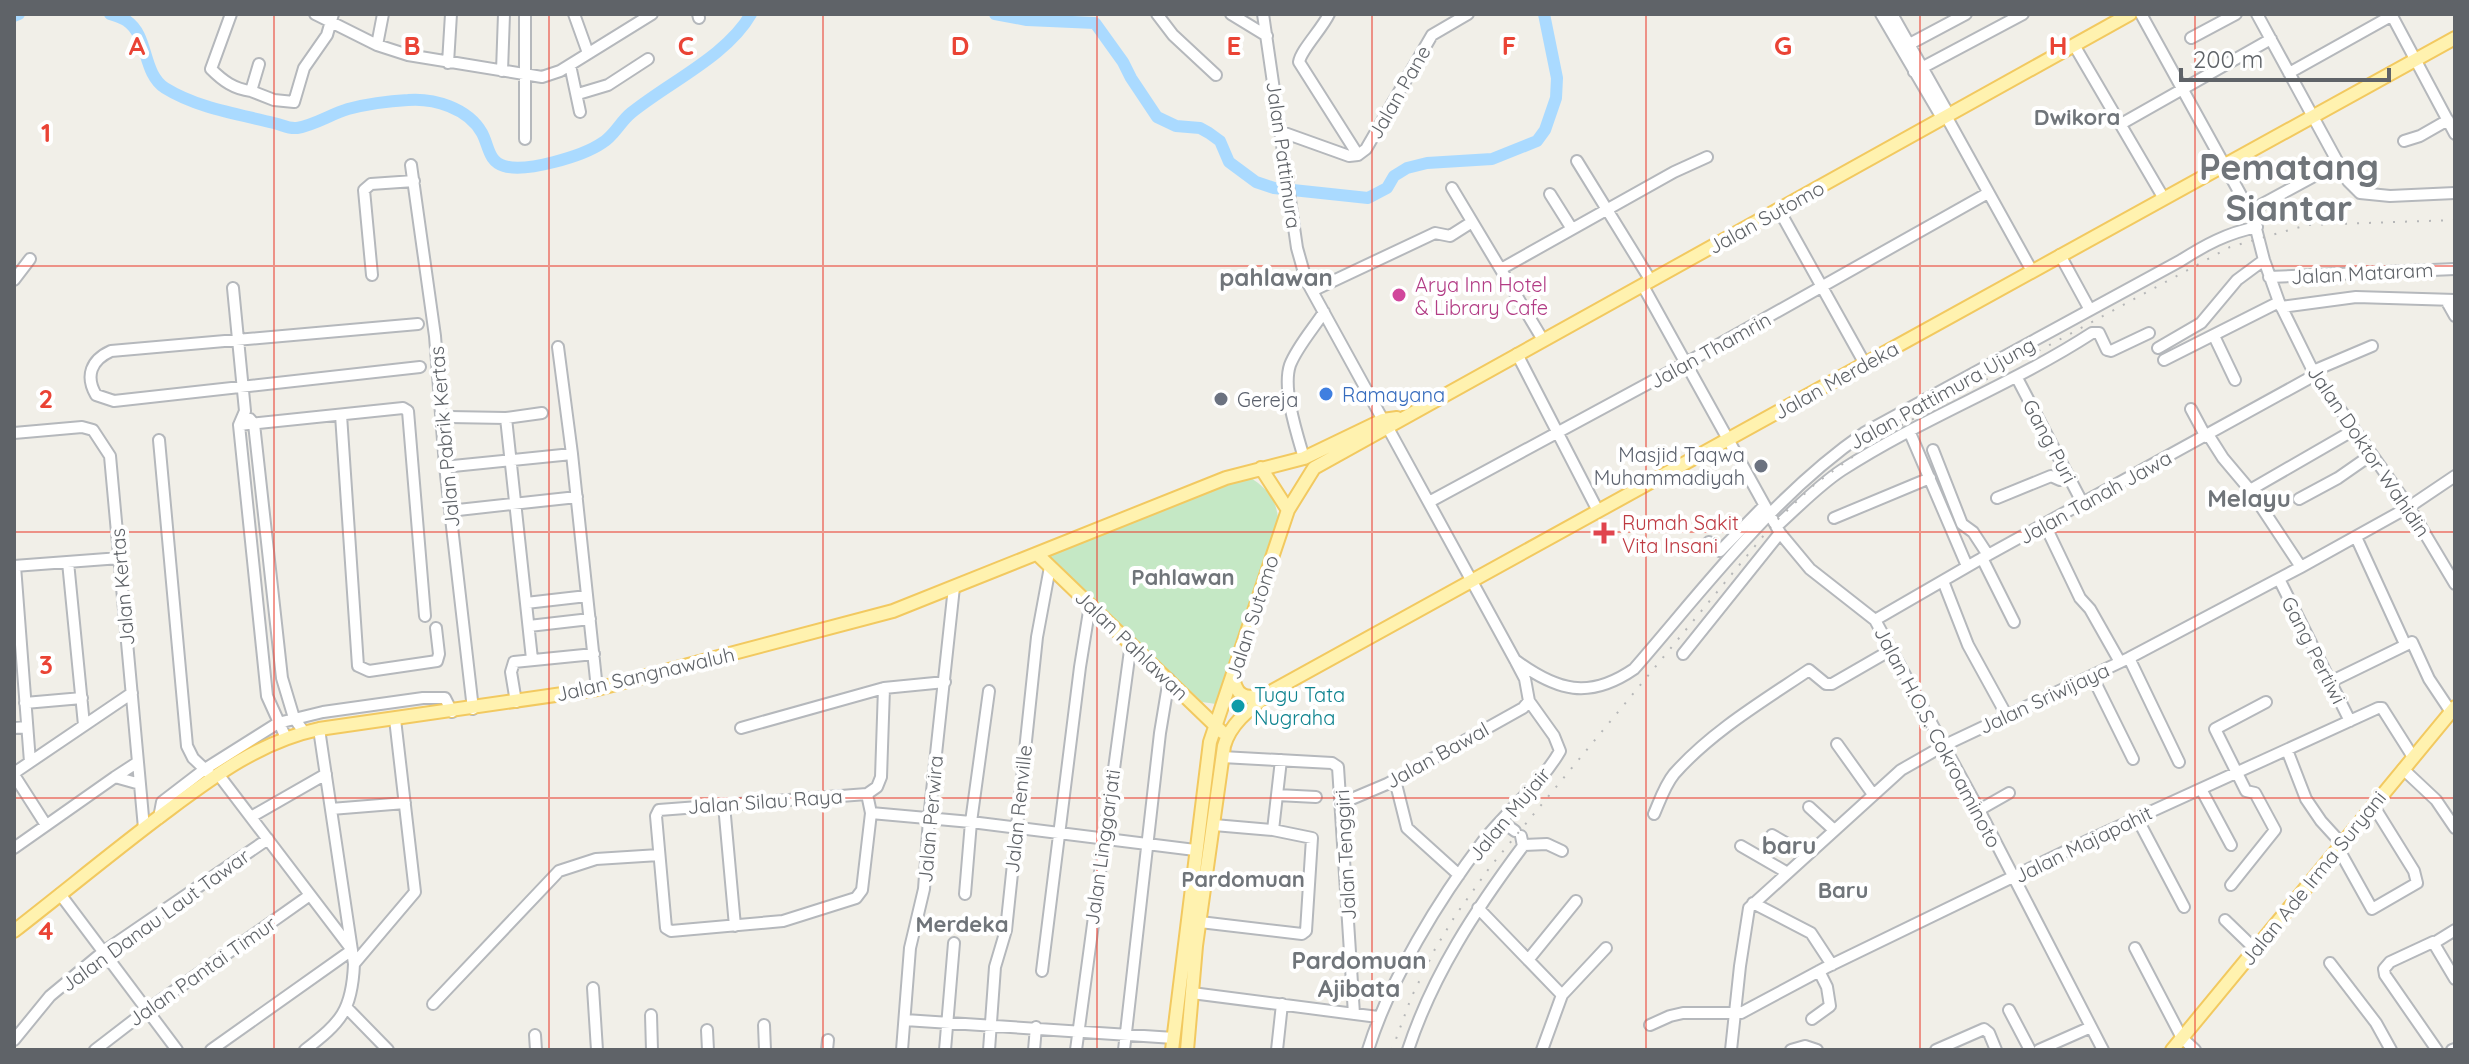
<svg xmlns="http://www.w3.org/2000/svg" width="2469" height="1064" font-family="Quicksand,sans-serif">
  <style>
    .green { fill: #c5e8c5 }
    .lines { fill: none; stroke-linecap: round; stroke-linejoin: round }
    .river { stroke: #aadaff; stroke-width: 12 }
    .minor-casing { stroke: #b5b8bc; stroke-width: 14 }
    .major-casing { stroke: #f2c960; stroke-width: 16 }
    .minor { stroke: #fff; stroke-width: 10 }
    .major { stroke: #fff2af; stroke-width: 12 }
    .rail { stroke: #b6b7b8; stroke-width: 2; stroke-dasharray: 2 10; stroke-linecap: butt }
    .grid { fill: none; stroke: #ea4335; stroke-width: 2; stroke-opacity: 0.55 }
    .hotel-dot { fill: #d1479c; stroke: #fff; stroke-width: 3 }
    .shop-dot { fill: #3f7fe0; stroke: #fff; stroke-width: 3 }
    .worship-dot { fill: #6b7280; stroke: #fff; stroke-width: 3 }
    .health-dot { fill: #e0444e; stroke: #fff; stroke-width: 3 }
    .culture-dot { fill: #0f9aa8; stroke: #fff; stroke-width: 3 }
    .labels { text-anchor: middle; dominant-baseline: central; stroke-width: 8; stroke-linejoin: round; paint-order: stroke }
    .street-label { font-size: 20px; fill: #5f6368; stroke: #fff }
    .hotel-label { font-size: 20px; fill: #b23c85; stroke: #fff; text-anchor: start }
    .shop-label { font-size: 20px; fill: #366cbe; stroke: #fff; text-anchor: start }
    .worship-label { font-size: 20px; fill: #5b616d; stroke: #fff; text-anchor: start }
    .health-label { font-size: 20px; fill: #be3a42; stroke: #fff; text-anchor: start }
    .culture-label { font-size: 20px; fill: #0d838f; stroke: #fff; text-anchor: start }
    .neighbourhood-label { font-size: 22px; font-weight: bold; fill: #70757a; stroke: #fff }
    .quarter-label { font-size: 24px; font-weight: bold; fill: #70757a; stroke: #fff }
    .town-label { font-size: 36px; font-weight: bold; fill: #70757a; stroke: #fff }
    .grid-label { font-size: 26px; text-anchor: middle; font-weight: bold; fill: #ea4335; stroke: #fff; stroke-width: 8; stroke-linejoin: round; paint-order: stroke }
  </style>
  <rect width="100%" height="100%" fill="#f1efe8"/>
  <path class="green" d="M1251,478c16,11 24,19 27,39l-57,176 -5,11 -14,-2 -151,-142v-6l185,-73z"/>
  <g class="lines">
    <path class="river" d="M110,14c6,2 13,4 17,7 22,15 15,52 38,67 32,20 73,26 109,35 9,2 14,6 23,5 18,-3 34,-14 51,-19 19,-5 41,-8 60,-9 26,-2 60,8 74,33 7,13 6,28 22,33 22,7 79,-10 98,-23 12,-7 18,-21 29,-30 38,-31 96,-57 120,-99
      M995,14l32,6 68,3 28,39 8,16 26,39 19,9 24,2 9,5 11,8 9,21 27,20 18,6 94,10 19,-10 7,-12 13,-8 20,-5 65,-4 45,-18 8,-11 11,-32 1,-20 -13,-64
      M14,16l5,-2"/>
    <defs>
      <path id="minor" d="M231,14l-20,55c12,12 23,20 40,22
        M315,14l62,31 31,10 134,22 18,-6 92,-57
        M574,14l14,39
        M698,14l1,4
        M1157,14l16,21 43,40
        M1231,14l36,22
        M1263,14l34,234 9,32 77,140
        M1329,14c-7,15 -28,36 -30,48l59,93
        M1881,14l61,104
        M1892,14l57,101
        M2141,14l112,203 11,43 15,42 34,69 96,136 46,77
        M2257,14l91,167 12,12 30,3 65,-3
        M2391,14l64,120
        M2191,38l45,-24
        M377,45l6,-31
        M2074,45l89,152
        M1904,47l62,-33
        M448,63l3,-49
        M259,64l-8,27 23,9 20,2 10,-34 23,-33 6,-21
        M570,65l10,47
        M502,71l2,-57
        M1914,72l109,-58
        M2289,73l102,-57
        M578,94l30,-9 40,-26
        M1946,116l86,155
        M2121,124l150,-85
        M1282,132l67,24 9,-1 8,-6 66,-114 36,-21
        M525,139v-125
        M2404,141l16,-5 28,-16
        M1577,161l74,120
        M411,165l24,171 10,130 28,243
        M1452,188l91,152
        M1550,194l22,35
        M1779,210l86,154
        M2250,211l88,-48
        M2060,255l30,55
        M1501,269l173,-97 33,-15
        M372,275l-8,-85 7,-6 43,-3
        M2269,277l186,-8
        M14,280l16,-21
        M1643,286l137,247 30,36 65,51 104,190 124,240
        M233,288l12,123 -6,14 28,271 19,42
        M1312,291l123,-58 15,3 22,-14
        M2446,300l9,16
        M2281,307l75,-10 99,3
        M418,324l-307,27c-20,9 -26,25 -15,44l18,6 306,-34
        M2214,336l21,44
        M558,347l14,107 25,235
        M2158,348l43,-25 36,-43 27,-20
        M1517,354l80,155
        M2164,360l115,-58
        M2313,371l59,-25
        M2017,378l66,126
        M2191,409l15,28
        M341,415l17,251 11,5 68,-10 2,-7 -3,-26
        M449,417l57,1 26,241
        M506,418l36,-5
        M250,419l4,5 28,254 12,40 10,14
        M239,425l164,-17 5,3 17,205
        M14,433l68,-6 11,3 17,26 34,372
        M1910,433l57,133
        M2209,436l14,22 27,32 51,77
        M159,440l28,306 6,12 20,19
        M1933,450l29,74 11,8 15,23
        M1304,458c-7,-24 -22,-69 -14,-93 7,-18 23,-36 34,-53
        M453,466l119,-12
        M2250,490l104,-60
        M1997,498l54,-22 9,4 9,-3
        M2299,499l39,-21 33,-23
        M1429,502l257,-139 302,-170
        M458,510l119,-13
        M1834,518l96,-40
        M2045,525l35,73 10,11 30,53
        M1777,526c21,-19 42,-41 65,-56 80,-52 170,-85 250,-137h7l8,17 4,1 38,-18
        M2356,537l49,107
        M1709,542l11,9 44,-45
        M1982,558l32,64
        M68,562l16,163
        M14,566l106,-8
        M15,566l15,196
        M2279,579l71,142
        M1943,581l25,64 39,71
        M526,603l61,-7
        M1875,620l102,-59 338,-186
        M529,626l61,-7
        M1683,654l97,-121
        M2129,658l50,104
        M1515,660c42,31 74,40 119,9 72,-83 139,-173 230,-236l316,-172c25,-16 47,-28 77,-34
        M2092,676l41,83
        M2330,682l82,-40 17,37 22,33
        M516,702l-5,-30 3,-10 80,-8
        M25,703l57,-5
        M14,728l13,-1
        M741,728l143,-40 61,-6
        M1837,744l35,49
        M2287,750l19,49 15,22 21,23
        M1222,757l110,6 6,4 16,247
        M2403,769l33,31 19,28
        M14,773l118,-80
        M14,775l32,50
        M115,777l23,-15
        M1395,780l12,48 52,47
        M2201,789l30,56
        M867,794l4,19 -9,77 -6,8 -73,23 -112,10 -5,-3 -10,-112 3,-6z
        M867,794l10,-7 4,-10 3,-89
        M1277,795l39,2
        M1342,803l45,-19 136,-76 6,-7
        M724,805l11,121
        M1809,807l24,22
        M331,809l74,-6
        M1979,810l30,-17
        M871,813l100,9 224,28
        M1654,814c6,-14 11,-29 20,-40 37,-42 89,-73 135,-104l17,14h6l59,-34
        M251,817l75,-43
        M159,818l3,-16 43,-33 73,-46 45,-11 100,-14h22l7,14
        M2137,818l47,89
        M1501,821l14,10
        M1273,830l8,-70
        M1772,835l33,19
        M1523,845l24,-1 15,7
        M1741,846l45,26
        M14,848l101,-71 25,7
        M2338,848l34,61 45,-26 -3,-12 -41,-66
        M2231,885l44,-55 -20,-37 -9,-2 -31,-62 51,-27
        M60,894l117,156
        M965,894l6,-72 18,-131
        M1753,903l58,30 21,32
        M1478,908l84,87
        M2225,920l30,29
        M1200,922l102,12 4,-3 6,-93 -39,-8 -59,-5
        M2434,943l21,-13
        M2135,948l47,90 13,12
        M1528,960l48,-59
        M2330,963l46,60 15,27
        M354,964l61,-72 -20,-173
        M1042,971l38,-304 10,-62
        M593,988l4,62
        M1192,993l186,24
        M433,1004l126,-133 37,-12 63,-4
        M347,1008l41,42
        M2009,1010l21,40
        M651,1015l1,35
        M1812,1019l18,-13 -3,-19 -8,-16
        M905,1020l269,18
        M764,1025l1,25
        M1650,1025l20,-9 13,-3h58l84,-45 266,-129 287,-131h4l31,49
        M707,1030l1,20
        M535,1035l1,15
        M14,1040l36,-44 53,-44 165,-113
        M95,1050l52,-40 163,-115
        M211,1050l141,-100 -134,-176
        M305,1050c36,-28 47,-39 49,-86l-35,-235
        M827,1050l1,-10
        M902,1050l8,-102 14,-59 5,-70 25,-232
        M945,1050l9,-107
        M989,1050l6,-83 11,-37 31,-293 13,-70
        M1034,1050l2,-23
        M1076,1050l55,-407
        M1124,1050l36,-317 9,-54
        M1277,1050l5,-46
        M1368,1050c22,-71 71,-151 116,-210 24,-30 57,-56 76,-89l-6,-15 -25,-35 -4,-22 -10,-19 -127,-232
        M1408,1050c25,-76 68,-141 115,-204l-2,-10
        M1542,1050l20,-55 44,-47
        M1731,1050l9,-84 9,-58 152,-138 42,-24 186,-88 172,-91 108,-60 46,-31
        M1791,1050l14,-4 12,4
        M1936,1050l48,-21 5,4 7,17
        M2039,1050l52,-23
        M2437,1050l-52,-75 -1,-6 6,-7 43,-20 22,37
        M2452,1050l3,-1"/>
      <path id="major" d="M1261,468l27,42
        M1037,554l185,178
        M1233,675c2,20 12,26 30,19
        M14,931c49,-38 96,-77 145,-114 50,-37 98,-75 160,-88l278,-40 296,-78 333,-133 78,-20 79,-38 14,-2
        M1172,1050l38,-308 78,-232 26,-42 816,-454
        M1187,1050l9,-104 28,-200c7,-25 30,-40 50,-56 393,-218 787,-435 1181,-652
        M2172,1050l283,-343"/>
    </defs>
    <use href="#minor" class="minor-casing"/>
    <use href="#major" class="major-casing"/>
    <use href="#minor" class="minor"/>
    <use href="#major" class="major"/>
    <path class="rail" d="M1392,1050l19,-52 24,-49 20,-33 35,-49 284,-344 41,-39 65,-47 350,-190 77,-22 148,-5"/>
  </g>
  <path class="grid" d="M274,14v1036M549,14v1036M823,14v1036M1097,14v1036M1372,14v1036M1646,14v1036M1920,14v1036M2195,14v1036M14,266h2441M14,532h2441M14,798h2441"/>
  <circle class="hotel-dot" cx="1399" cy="295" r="8"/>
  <circle class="shop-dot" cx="1326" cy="394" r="8"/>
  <g class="worship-dot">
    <circle cx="1221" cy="399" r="8"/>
    <circle cx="1761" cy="466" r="8"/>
  </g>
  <path class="health-dot" d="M1600 521h8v8h8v8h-8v8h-8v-8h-8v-8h8z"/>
  <circle class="culture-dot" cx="1238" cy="706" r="8"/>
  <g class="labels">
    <g class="street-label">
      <text transform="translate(1399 92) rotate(-60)">Jalan Pane</text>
      <text transform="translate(1284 155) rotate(82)">Jalan Pattimura</text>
      <text transform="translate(1766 217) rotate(-29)">Jalan Sutomo</text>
      <text transform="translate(2362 273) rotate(-3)">Jalan Mataram</text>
      <text transform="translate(1710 350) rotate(-29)">Jalan Thamrin</text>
      <text transform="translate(1836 380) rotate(-29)">Jalan Merdeka</text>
      <text transform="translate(1942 393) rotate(-29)">Jalan Pattimura Ujung</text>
      <text transform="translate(444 437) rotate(-95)">Jalan Pabrik Kertas</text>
      <text transform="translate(2050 441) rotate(62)">Gang Puri</text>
      <text transform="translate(2369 451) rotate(56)">Jalan Doktor Wahidin</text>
      <text transform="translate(2095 497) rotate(-29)">Jalan Tanah Jawa</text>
      <text transform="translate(122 587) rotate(-95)">Jalan Kertas</text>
      <text transform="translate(1252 617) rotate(-72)">Jalan Sutomo</text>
      <text transform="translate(1132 645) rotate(44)">Jalan Pahlawan</text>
      <text transform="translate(2314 650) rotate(63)">Gang Pertiwi</text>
      <text transform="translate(645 674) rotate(-13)">Jalan Sangnawaluh</text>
      <text transform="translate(2044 698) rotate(-25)">Jalan Sriwijaya</text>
      <text transform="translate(1938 737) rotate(62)">Jalan H.O.S. Cokroaminoto</text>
      <text transform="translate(1437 755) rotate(-29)">Jalan Bawal</text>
      <text transform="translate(765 801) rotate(-4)">Jalan Silau Raya</text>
      <text transform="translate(1018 809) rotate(-84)">Jalan Renville</text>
      <text transform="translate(1509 814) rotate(-50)">Jalan Mujair</text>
      <text transform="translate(930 819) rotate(-85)">Jalan Perwira</text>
      <text transform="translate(2083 844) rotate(-26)">Jalan Majapahit</text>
      <text transform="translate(1102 847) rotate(-82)">Jalan Linggarjati</text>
      <text transform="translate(1345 855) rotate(-93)">Jalan Tenggiri</text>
      <text transform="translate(2313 878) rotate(-51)">Jalan Ade Irma Suryani</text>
      <text transform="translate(155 920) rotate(-36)">Jalan Danau Laut Tawar</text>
      <text transform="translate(202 971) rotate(-35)">Jalan Pantai Timur</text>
    </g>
    <g class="hotel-label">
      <text x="1415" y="284">Arya Inn Hotel<tspan x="1415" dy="23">&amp; Library Cafe</tspan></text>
    </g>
    <g class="shop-label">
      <text x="1342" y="394">Ramayana</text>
    </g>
    <g class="worship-label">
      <text x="1237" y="399">Gereja</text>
      <text x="1745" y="454" text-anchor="end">Masjid Taqwa<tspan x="1745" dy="23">Muhammadiyah</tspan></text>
    </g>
    <g class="health-label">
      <text x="1622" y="522">Rumah Sakit<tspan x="1622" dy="23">Vita Insani</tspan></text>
    </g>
    <g class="culture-label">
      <text x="1254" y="694">Tugu Tata<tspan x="1254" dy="23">Nugraha</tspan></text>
    </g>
    <g class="neighbourhood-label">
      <text x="2077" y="117">Dwikora</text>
      <text x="1183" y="577">Pahlawan</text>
      <text x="1243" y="879">Pardomuan</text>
      <text x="1843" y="890">Baru</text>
      <text x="962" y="924">Merdeka</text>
    </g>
    <g class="quarter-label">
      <text x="1276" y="277">pahlawan</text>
      <text x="2249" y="498">Melayu</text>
      <text x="1789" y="845">baru</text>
      <text x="1359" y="960">Pardomuan<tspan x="1359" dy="28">Ajibata</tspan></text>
    </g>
    <g class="town-label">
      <text x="2289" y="166">Pematang<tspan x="2289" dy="41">Siantar</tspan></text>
    </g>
  </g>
  <g class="grid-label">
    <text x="137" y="55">A</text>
    <text x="412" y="55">B</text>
    <text x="686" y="55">C</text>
    <text x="960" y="55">D</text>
    <text x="1234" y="55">E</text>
    <text x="1509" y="55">F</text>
    <text x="1783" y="55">G</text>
    <text x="2058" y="55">H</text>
    <text x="46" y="142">1</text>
    <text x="46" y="408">2</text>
    <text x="46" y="674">3</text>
    <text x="46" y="940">4</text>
  </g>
  <rect width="2469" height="1064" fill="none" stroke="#5f6368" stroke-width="32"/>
  <path d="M2181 68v12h208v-12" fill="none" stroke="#5f6368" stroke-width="4"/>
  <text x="2193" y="68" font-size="24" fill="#5f6368" stroke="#ffffff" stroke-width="6" paint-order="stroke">200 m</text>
</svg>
